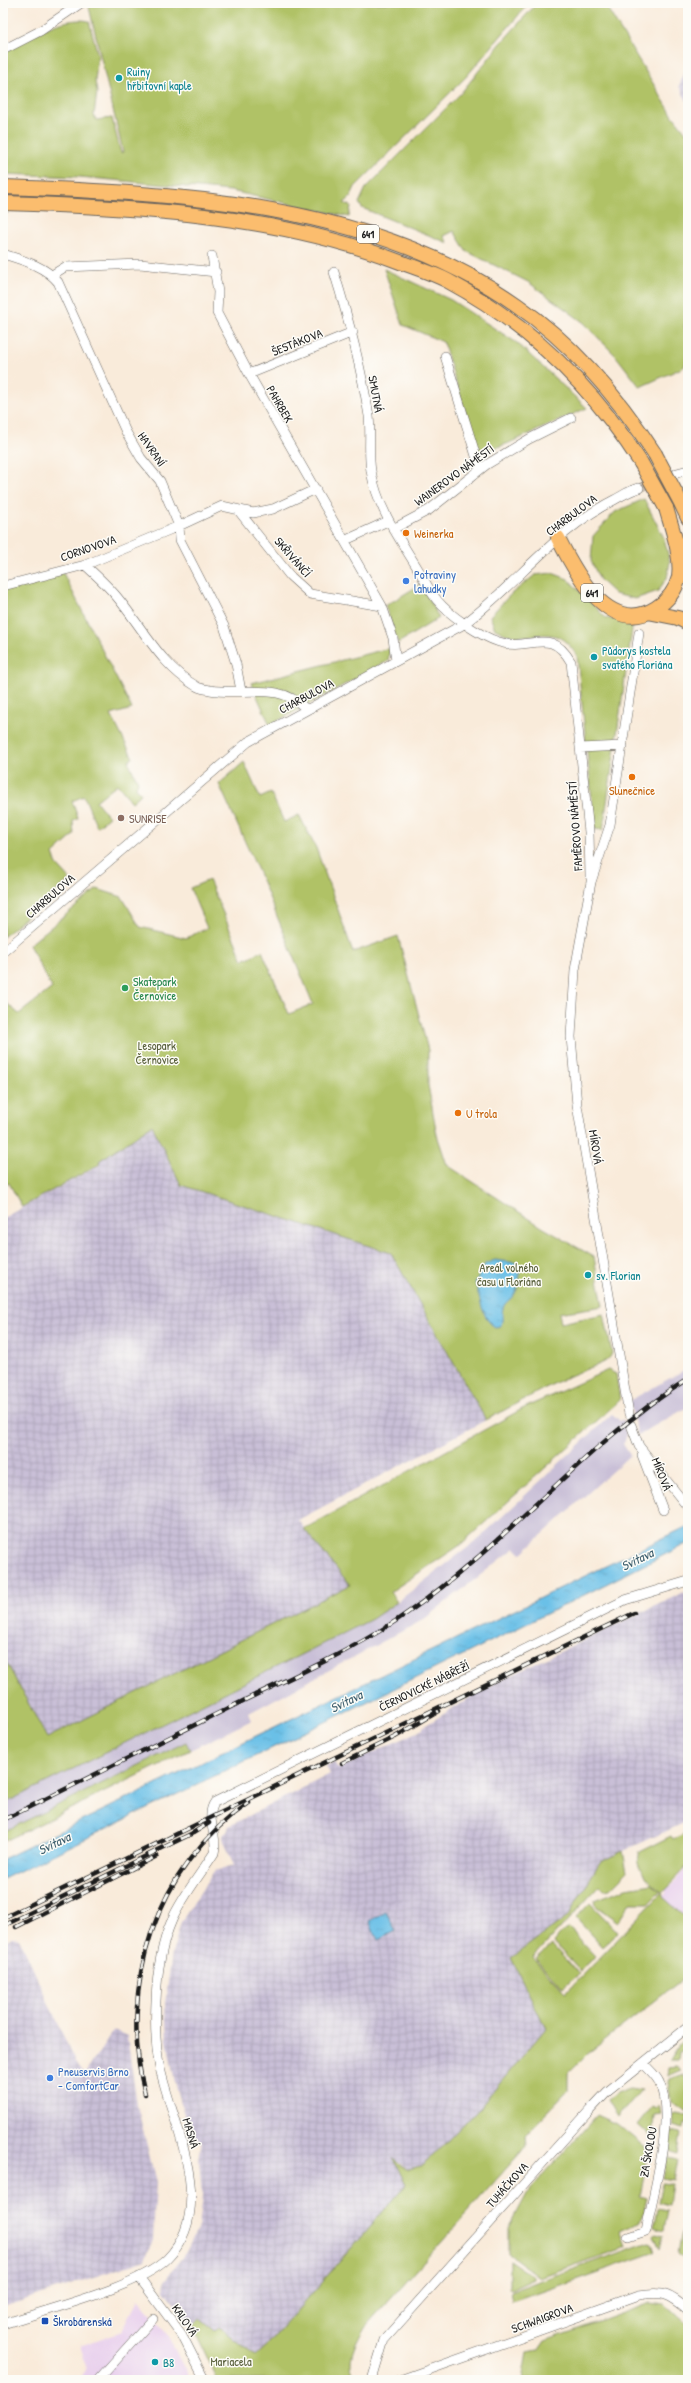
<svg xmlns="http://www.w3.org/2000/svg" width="691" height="2383" font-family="'Patrick Hand',sans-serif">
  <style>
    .built { fill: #e9d1ed }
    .industrial { fill: url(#industrial-grid) }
    .railway { fill: #c9bfd7 }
    .green { fill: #b0c266; stroke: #666f41 }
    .water { fill: url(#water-ripples); stroke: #446e82 }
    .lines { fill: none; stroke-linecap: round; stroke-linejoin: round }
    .minor-tunnel { stroke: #cdc2b4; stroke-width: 9; stroke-dasharray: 9 4.5; stroke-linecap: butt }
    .minor-casing { stroke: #69645e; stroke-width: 10 }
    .highway-casing { stroke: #69645e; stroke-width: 16 }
    .minor { stroke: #fff; stroke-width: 9 }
    .highway { stroke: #fbbd6e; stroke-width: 14 }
    .rail-casing { stroke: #1c1c1c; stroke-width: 4.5 }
    .rail { stroke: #fdfcf7; stroke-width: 3; stroke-dasharray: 9; stroke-linecap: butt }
    .highway-bridge-casing { stroke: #69645e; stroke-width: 16; stroke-linecap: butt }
    .highway-bridge { stroke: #fbbd6e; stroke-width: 14 }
    .culture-dot { fill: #0f9aa8; stroke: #fdfcf7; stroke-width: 1.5 }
    .food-dot { fill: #e8710a; stroke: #fdfcf7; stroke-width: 1.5 }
    .shop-dot { fill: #3f7fe0; stroke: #fdfcf7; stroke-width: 1.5 }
    .education-dot { fill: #8d6e63; stroke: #fdfcf7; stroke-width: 1.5 }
    .leisure-dot { fill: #2e9e5b; stroke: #fdfcf7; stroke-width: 1.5 }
    .transit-dot { fill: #1a4fb4; stroke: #fdfcf7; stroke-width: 1.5 }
    .labels { text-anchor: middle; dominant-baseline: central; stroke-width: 3; stroke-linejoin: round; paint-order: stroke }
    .shield { fill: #fdfcf7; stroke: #605f5e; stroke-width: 1 }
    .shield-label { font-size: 11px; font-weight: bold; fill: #1c1c1c }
    .culture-label { font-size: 12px; fill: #0d838f; stroke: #fdfcf7; text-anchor: start }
    .street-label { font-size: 12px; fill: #1c1c1c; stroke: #fdfcf7 }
    .food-label { font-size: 12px; fill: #c56008; stroke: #fdfcf7; text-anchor: start }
    .shop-label { font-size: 12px; fill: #366cbe; stroke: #fdfcf7; text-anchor: start }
    .education-label { font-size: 12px; fill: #785e54; stroke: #fdfcf7; text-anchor: start }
    .leisure-label { font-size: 12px; fill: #27864d; stroke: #fdfcf7; text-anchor: start }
    .park-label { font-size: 12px; fill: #575e3a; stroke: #fdfcf7 }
    .transit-label { font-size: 12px; fill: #164399; stroke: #fdfcf7; text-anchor: start }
    .water-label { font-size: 13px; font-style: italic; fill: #3c5e6d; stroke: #fdfcf7 }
  </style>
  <defs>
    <pattern id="industrial-grid" width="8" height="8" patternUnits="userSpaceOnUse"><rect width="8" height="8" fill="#c9bfd7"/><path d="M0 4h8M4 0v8" fill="none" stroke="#aca4b8"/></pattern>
    <pattern id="water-ripples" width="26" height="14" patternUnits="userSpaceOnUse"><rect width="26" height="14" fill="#6bc0e7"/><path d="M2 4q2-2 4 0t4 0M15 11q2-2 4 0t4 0" fill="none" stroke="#5ca4c6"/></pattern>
  </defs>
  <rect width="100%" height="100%" fill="#fdfcf7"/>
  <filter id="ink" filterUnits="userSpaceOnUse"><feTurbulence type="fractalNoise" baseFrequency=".025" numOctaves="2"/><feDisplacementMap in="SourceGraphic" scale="8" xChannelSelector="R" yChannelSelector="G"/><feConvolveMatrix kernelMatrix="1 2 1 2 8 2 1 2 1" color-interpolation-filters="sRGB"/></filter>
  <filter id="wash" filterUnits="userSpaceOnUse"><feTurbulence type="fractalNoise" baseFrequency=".012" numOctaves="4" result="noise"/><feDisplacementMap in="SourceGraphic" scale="16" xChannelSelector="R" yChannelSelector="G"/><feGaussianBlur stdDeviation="0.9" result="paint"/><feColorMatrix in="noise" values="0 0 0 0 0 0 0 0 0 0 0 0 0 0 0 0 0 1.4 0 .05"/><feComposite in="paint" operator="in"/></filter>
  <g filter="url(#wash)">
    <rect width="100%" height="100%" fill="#f9ebda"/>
    <path class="built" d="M688,1865v54l-25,-22 3,-4 -2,-3 12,-10z
      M138,2300l28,33 25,47h-113l10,-12 -8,-22 42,-15z"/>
    <path class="industrial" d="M688,65v38l-9,-17z
      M152,1125l29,60 210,68 95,167 -188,100 52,65 -303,153 -44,-82v-438l97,-53 -2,-4z
      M684,1592l4,8v221l-88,41 -32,54 -57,42 35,70 -65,78 -57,59 -15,4 -13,-8 11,23 -138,159 -14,13 -36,-29 -4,4 -18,-9 -5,4 -27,-36 -1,-9 22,-29 12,-24 4,-33 -3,-37 3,-18 -10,-4 -4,-8 -13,-45 -8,-43 -2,-36 7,-50 9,-32 33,-51 20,-5 -12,-31 5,-3 2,-6 101,-52 -4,-8 8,-4 4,7 85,-40v-2l62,-39z
      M13,1937l6,1 58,128 7,9 30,-45 13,6 10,69 19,77 -3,57 -8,21 -142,47v-365z"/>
    <path class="railway" d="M688,1368v39l-50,28 -9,-34z
      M612,1414l8,7 3,-2 4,16 -4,9 7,11 -109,99 -6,-6 -92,72 -174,93 3,7 -62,30 -4,-8 -183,90v-28l369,-185 25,-17 78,-60z"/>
    <path class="green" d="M92,3h437l-64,75 -110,109 -5,11 -6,5 7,3 -2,11 -118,-26 -151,-14 -77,-3v-124c23,-12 60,-35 86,-29l9,34 -3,26 2,11 -3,23 2,5 16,-2 9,35 2,-1 -34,-145z
      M537,3h67l69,113 15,19v183l-4,8c5,14 6,28 0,41l-44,20 -24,-31 -33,-34 -55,-40 -62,-31 -12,-20 -10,5 4,7 -86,-35 -3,-5 7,-15 95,-95 40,-50z
      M384,269l67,31 66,43 70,65 -78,35 -30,11 -36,-112 -40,-17z
      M644,499l20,39 6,24 -3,16 -9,13 -23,8 -20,-5 -15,-14 -9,-19 2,-25 22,-24z
      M63,573l69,136 -21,6 22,43 -5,3 10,21 -2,5 5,7 -9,8 -15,-18 -21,17 13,16 -12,10 -13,-31 -12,5 6,17 -5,3 1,14 -21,19 4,11 13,14 -67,58v-348z
      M552,573l16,6 38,39 27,5 -30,207 -8,-1 -18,-173c-20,-32 -34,-18 -65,-20 -6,-1 -12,-5 -17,-7l-5,-13 21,-22 24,-19z
      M421,584l18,34 -41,25 -13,-37z
      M390,648l-2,13 -118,64 -19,-42z
      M244,762l16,36 11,-5 13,29 15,-7 17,33 37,104 45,-16 30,114v35l9,50 10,30 95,62 52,30 9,49 -44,7 2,10 43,-9 8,39c-3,10 -16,12 -25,16 -35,13 -68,34 -101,51l-95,-167 -210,-68 -29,-60 -53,36 1,3 -78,43 -13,-24 -6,3v-186l16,14 33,-26 -23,-43 68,-56 25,8 18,30 46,11 21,-10 -17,-40 19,-8 34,80 19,-9 27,63 24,-10 -53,-129 -41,-91z
      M608,1370l8,4 4,26 -161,146 -69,46 7,10 -25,17 -369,185v-148l44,82 303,-153 -46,-56 220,-121z
      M186,1742l4,8 -187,92v-10z
      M688,1832v33l-26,27 1,5 25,22v56l-101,79 -19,19v18l-43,44 1,10 -5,7 -156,175c-9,16 -23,38 -6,53h-141l-26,-54 8,-8 15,12 4,-3 36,29 14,-13 137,-158 -13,-27 7,7 9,4 15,-4 57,-59 65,-78 -35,-70 57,-42 32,-54 23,-11 4,21 -17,17 -6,1 -4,-5 -67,73 33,35 96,-100c-10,-12 -30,-24 -23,-41l32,-16 2,3z
      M652,1884l8,8 -11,11h-19l-12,19 -22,-16 -1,-6 31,-12z
      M590,1903l28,29 -16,15 -26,-29z
      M568,1927l28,29 -16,15 -27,-29z
      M552,1945l27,29 -16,14 -27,-29z
      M688,2037v11l-9,3 -1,9h-8l9,-16z
      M676,2066l5,4 -14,6 1,-9z
      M683,2074l5,7v31l-17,-10 -3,-20 1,-3z
      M630,2088l11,2 -17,20 -2,-1 -4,8 -10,-17 9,-7z
      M659,2105l2,10 -7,1 -2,21 -14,-12 14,-18 4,2z
      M676,2114l12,2v8h-3l-1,5 -11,-3 -1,-11z
      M597,2115l20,9 32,27 -9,45 7,2c-6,24 -4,23 -27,33l6,16 -86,30 -31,-23v-26l19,-36z
      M671,2131l10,2 -3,21 -10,-3z
      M667,2157l10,2 -4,21 -10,-2z
      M662,2183l10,1 -3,21 -11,-3z
      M688,2198v65l-10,-9z
      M657,2208l11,2 -4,20 -10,-3z
      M656,2233l7,2 -3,14 -6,-14z
      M649,2242l3,1 3,9 -142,50 -2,-11z
      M509,2260l25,17v2l-22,10 -3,-1z
      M651,2303l14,2 23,21v54h-165l5,-27 10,-2 7,-10z"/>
    <path class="water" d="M495,1260l22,3c4,10 3,25 -4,33 -4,5 -8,6 -10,12 -2,7 1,12 -3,18l-5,1c-13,-7 -15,-31 -20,-44l10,-19z
      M688,1526v17l-186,93 -499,243v-20z
      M386,1912l10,19 -18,9 -9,-19z"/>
  </g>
  <g filter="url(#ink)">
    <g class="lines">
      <path class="minor-tunnel" d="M639,488l33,-13"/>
      <defs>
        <path id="minor" d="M3,50l37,-19 41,-28
          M3,254c19,6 42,12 55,28l68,150 15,26 19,23 19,45 1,14 44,86 12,38 5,27
          M212,256l6,36 -1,21 32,61 133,232 11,32 3,23
          M334,272c15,48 27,95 35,144 2,18 -1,37 2,55 6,36 28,67 47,98 6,10 11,22 19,31 12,15 43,36 62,42 31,10 51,-17 72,20l18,170 1,44
          M52,275l13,-8 75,-3 76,8
          M445,356l35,113
          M249,374l104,-42
          M677,473l11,-3
          M238,510l52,66 20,18 72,12
          M393,529l36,-19 57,-45 43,-26 42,-21
          M346,540l42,-19
          M85,565c11,10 23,21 32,32 25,30 44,69 79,89 4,3 10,3 14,4 34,6 69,-9 96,19
          M3,586l82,-21 94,-39 43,-20 31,7 20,-4 43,-20
          M580,748l43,-2
          M3,952l245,-210 216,-118c52,-39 91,-94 150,-124 8,-4 16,-10 25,-12
          M629,1414l-52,-309 -6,-68 4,-67 16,-88 19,-57 29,-192
          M631,1425l8,21 47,59
          M642,1455l21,55
          M628,2237l18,-6c7,-39 30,-113 13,-149 -3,-7 -11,-13 -16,-19
          M139,2277l43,58 23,45
          M3,2324c42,-14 134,-36 164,-65 51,-51 6,-133 -7,-191 -5,-22 -5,-45 -4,-67 1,-27 5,-56 16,-81 10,-23 28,-45 42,-67 5,-17 -10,-36 1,-51l410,-202 63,-19
          M98,2380l55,-61
          M372,2380l12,-40 206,-230 17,-18 81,-65
          M400,2380l239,-85c24,-4 31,-1 49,15"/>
        <path id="highway" d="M3,187c171,6 369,15 514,118 56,39 101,92 138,149
          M3,203c132,4 273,11 397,59 16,6 33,11 48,19 80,43 144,105 193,182
          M681,503l7,15
          M558,538c17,34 51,100 98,70 11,-7 20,-18 23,-31 3,-22 -7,-48 -13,-69
          M648,612l30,6 10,5"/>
      </defs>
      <use href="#minor" class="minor-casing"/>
      <use href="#highway" class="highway-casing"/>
      <use href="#minor" class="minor"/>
      <use href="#highway" class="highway"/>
      <defs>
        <path id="rail" d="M342,1763l53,-26 44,-26
          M3,1820c81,-40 163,-81 244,-121 55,-27 113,-52 163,-88 99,-69 175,-168 278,-232
          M3,1918l631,-305
          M3,1926l190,-93 16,-10
          M16,1927l141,-71
          M145,2094c-27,-107 10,-228 104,-291"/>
      </defs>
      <use href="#rail" class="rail-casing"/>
      <use href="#rail" class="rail"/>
      <defs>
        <path id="highway-bridge" d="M655,454l26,49
          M641,463l25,45"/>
      </defs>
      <use href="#highway-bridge" class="highway-bridge-casing"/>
      <use href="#highway-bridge" class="highway-bridge"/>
    </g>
  </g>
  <g class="culture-dot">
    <circle cx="119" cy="78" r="4"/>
    <circle cx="594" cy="657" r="4"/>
    <circle cx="588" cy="1275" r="4"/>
    <circle cx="155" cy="2362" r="4"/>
  </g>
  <g class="food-dot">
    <circle cx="406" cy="533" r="4"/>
    <circle cx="632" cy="777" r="4"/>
    <circle cx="458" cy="1113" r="4"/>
  </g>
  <g class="shop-dot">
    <circle cx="406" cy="581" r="4"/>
    <circle cx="50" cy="2078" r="4"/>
  </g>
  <circle class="education-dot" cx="121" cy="818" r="4"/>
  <circle class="leisure-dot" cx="125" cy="988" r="4"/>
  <rect class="transit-dot" x="41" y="2317" width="8" height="8" rx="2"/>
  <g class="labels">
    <g class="shield">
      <rect x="357" y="225" width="22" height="18" rx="3"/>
      <rect x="581" y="584" width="22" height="18" rx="3"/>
    </g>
    <g class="shield-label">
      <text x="368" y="234">641</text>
      <text x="592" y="593">641</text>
    </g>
    <g class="culture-label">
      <text x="127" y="71">Ruiny<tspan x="127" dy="14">hřbitovní kaple</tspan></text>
      <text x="602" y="650">Půdorys kostela<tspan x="602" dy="14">svatého Floriána</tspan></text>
      <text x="596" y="1275">sv. Florian</text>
      <text x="163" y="2362">B8</text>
    </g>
    <g class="street-label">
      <text transform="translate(297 342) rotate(-22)">ŠESTÁKOVA</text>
      <text transform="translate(376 394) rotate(80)">SMUTNÁ</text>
      <text transform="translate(280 404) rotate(60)">PAHRBEK</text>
      <text transform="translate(152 449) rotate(55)">HAVRANÍ</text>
      <text transform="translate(454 475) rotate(-36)">WAINEROVO NÁMĚSTÍ</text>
      <text transform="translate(571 515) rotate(-37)">CHARBULOVA</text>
      <text transform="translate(88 548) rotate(-19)">CORNOVOVA</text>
      <text transform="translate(293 557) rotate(49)">SKŘIVÁNČÍ</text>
      <text transform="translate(306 696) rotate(-28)">CHARBULOVA</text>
      <text transform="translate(575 826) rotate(-94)">FAMĚROVO NÁMĚSTÍ</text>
      <text transform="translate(50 896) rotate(-41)">CHARBULOVA</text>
      <text transform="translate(596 1147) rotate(81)">MÍROVÁ</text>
      <text transform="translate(662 1474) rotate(69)">MÍROVÁ</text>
      <text transform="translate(424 1686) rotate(-26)">ČERNOVICKÉ NÁBŘEŽÍ</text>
      <text transform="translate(191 2133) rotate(73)">MASNÁ</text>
      <text transform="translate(648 2152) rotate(-80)">ZA ŠKOLOU</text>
      <text transform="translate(507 2185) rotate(-48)">TUHÁČKOVA</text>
      <text transform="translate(542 2318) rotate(-20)">SCHWAIGROVA</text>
      <text transform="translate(185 2320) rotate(56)">KALOVÁ</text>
    </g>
    <g class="food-label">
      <text x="414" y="533">Weinerka</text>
      <text x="632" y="790" text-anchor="middle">Slunečnice</text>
      <text x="466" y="1113">U trola</text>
    </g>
    <g class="shop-label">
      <text x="414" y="574">Potraviny<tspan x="414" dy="14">lahudky</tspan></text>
      <text x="58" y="2071">Pneuservis Brno<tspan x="58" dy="14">- ComfortCar</tspan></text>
    </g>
    <g class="education-label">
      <text x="129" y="818">SUNRISE</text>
    </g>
    <g class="leisure-label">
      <text x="133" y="981">Skatepark<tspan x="133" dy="14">Černovice</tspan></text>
    </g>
    <g class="park-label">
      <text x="157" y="1045">Lesopark<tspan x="157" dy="14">Černovice</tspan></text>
      <text x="509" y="1267">Areál volného<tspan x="509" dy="14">času u Floriána</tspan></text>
      <text x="231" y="2361">Mariacela</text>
    </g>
    <g class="transit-label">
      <text x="53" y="2321">Škrobárenská</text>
    </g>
    <g class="water-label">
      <text transform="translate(637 1559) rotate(-26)">Svitava</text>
      <text transform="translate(346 1701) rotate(-26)">Svitava</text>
      <text transform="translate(54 1843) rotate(-26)">Svitava</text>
    </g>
  </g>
  <rect width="691" height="2383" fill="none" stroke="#fdfcf7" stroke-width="16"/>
</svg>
